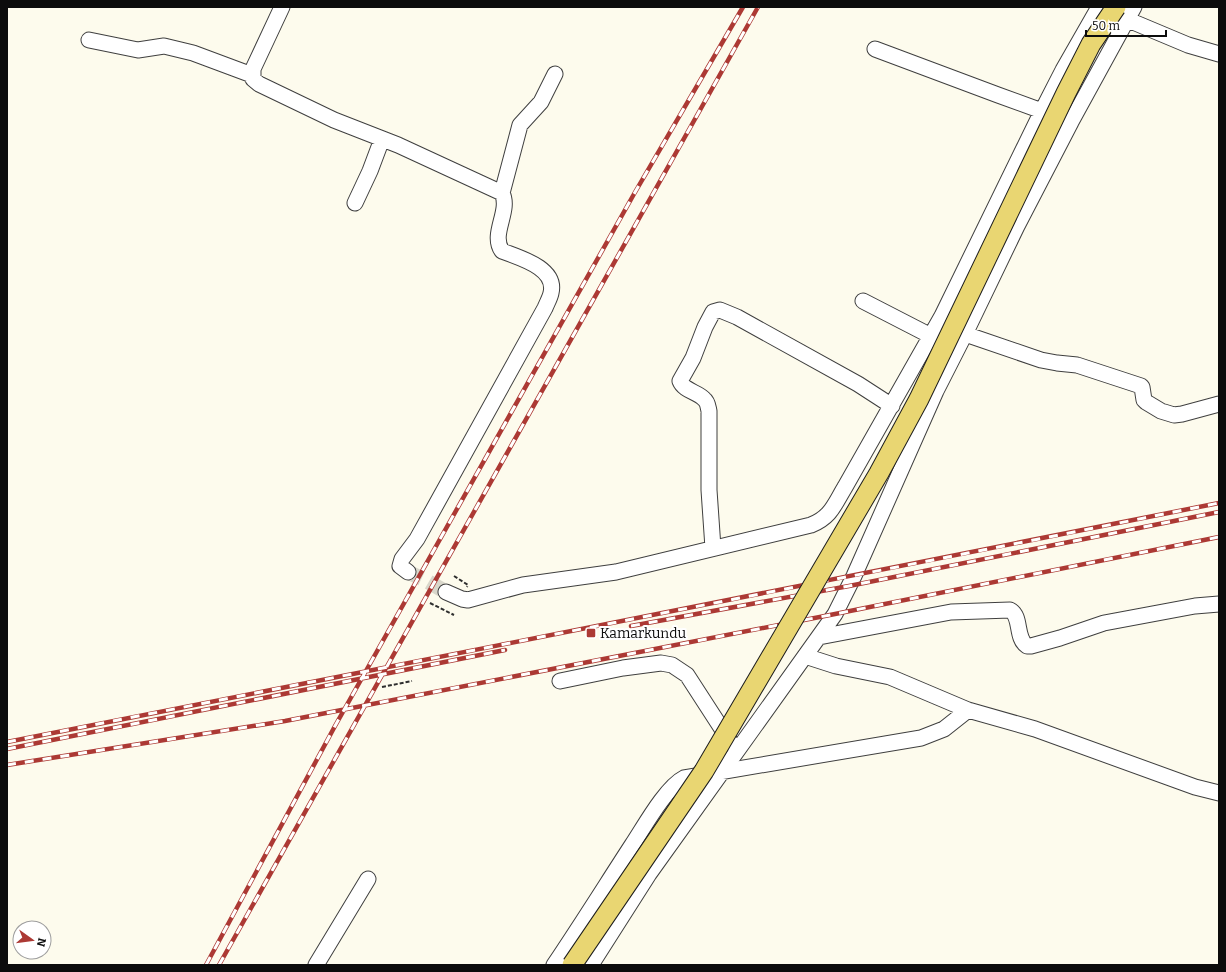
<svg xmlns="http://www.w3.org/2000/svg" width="1226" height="972" font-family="Bitter,serif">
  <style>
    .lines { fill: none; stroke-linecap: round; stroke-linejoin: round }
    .minor-tunnel { stroke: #d9d7cb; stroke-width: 15; stroke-dasharray: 15 8; stroke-linecap: butt }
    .minor-casing { stroke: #3f3f3f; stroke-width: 17 }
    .path { stroke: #2e2e2e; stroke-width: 2; stroke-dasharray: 4 2; stroke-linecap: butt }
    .minor { stroke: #fff; stroke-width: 15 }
    .rail-casing { stroke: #ac3934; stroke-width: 4.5 }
    .rail { stroke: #fff; stroke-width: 3; stroke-dasharray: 9; stroke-linecap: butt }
    .major-bridge-casing { stroke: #1d1d1d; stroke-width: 21; stroke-linecap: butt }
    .major-bridge { stroke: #e9d672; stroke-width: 19 }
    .poi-dot { fill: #ac3934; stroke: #fff; stroke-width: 1.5 }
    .labels { text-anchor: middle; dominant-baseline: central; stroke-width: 4; stroke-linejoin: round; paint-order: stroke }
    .poi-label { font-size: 14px; fill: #0c0c0c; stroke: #fff; text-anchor: start }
  </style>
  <rect width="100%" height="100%" fill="#fdfbed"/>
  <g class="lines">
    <path class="minor-tunnel" d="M408,572l19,9 19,11"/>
    <defs>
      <path id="minor" d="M282,7l-29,62v10l6,5 75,36 64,25 104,48c9,18 -12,41 0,58 18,7 55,17 49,42 -1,5 -4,10 -6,15l-128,231 -15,20 -2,7 8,6
        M1126,19l62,26 31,9
        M89,40l49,10 26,-4 29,7 59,22
        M875,49l123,46 44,16
        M502,193l18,-68 21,-23 14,-28
        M355,203l15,-32 12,-32
        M863,301l68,35
        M965,334l76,26 16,3 20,2 64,21 1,1 2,13 2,2 15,9 13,4 8,-1 37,-10
        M713,548l-4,-58v-79c-1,-4 -1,-9 -5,-12 -6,-7 -20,-8 -24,-18l13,-23 12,-31 8,-15 7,-2 17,7 121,67 34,22
        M446,592l16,7 6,1 55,-15 93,-13 195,-47c20,-8 23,-20 34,-38l97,-171 100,-205 21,-41 36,-63
        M819,637l132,-25 59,-2c12,6 5,28 17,36h4l29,-8 44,-15 91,-17 24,-2
        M805,656l31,10 54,11 78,33 67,19 160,58 24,6
        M560,681l63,-13 38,-5 11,2 15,10 44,68
        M316,965l52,-86
        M554,965c27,-40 52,-80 78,-120 12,-18 34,-58 52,-67l237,-40 23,-9 24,-19
        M591,965l58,-91 186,-260 19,-38 82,-185 29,-57 52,-108 54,-104 63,-115"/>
    </defs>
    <use href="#minor" class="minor-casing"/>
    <path class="path" d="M454,576l14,9 -1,2
      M430,603l24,12
      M382,687l30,-6"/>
    <use href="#minor" class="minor"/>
    <defs>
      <path id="rail" d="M631,626l218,-40 370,-74
        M7,742c404,-80 808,-158 1212,-239
        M7,749l498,-99
        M7,765l278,-44 550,-107 384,-77
        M206,965l129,-239 299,-532 109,-187
        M219,965l539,-958"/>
    </defs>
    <use href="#rail" class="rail-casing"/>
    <use href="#rail" class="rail"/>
    <defs>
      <path id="major-bridge" d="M572,965l132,-194 175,-298 40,-74 147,-306 25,-49 25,-37"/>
    </defs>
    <use href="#major-bridge" class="major-bridge-casing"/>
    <use href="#major-bridge" class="major-bridge"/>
  </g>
  <rect class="poi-dot" x="586" y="628" width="10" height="10" rx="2"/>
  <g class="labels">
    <g class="poi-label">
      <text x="600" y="633">Kamarkundu</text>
    </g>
  </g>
  <rect width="1226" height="972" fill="none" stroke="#0c0c0c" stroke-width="16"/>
  <g transform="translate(32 940) rotate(104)"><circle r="19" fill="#ffffff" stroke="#9e9e9e"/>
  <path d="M0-3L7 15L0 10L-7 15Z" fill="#ac3934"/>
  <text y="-6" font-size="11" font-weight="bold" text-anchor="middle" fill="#0c0c0c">N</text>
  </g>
  <path d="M1086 30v6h80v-6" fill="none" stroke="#0c0c0c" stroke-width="2"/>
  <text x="1092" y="30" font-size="12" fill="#0c0c0c" stroke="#ffffff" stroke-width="3" paint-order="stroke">50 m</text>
</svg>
